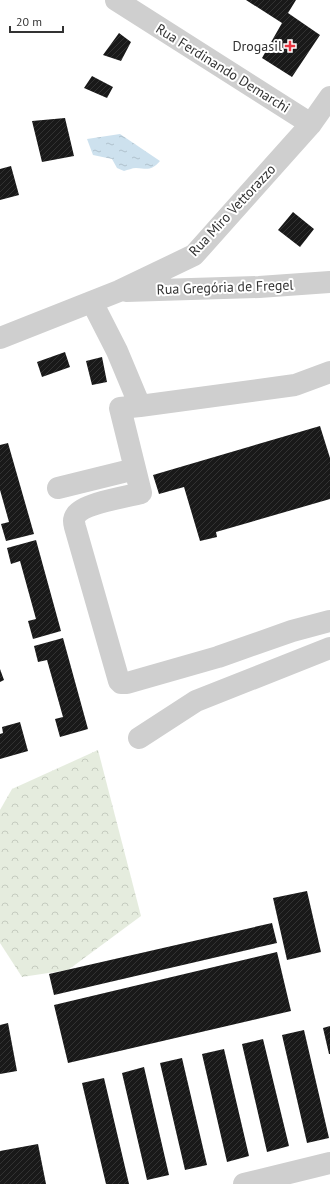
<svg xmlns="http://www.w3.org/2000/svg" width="330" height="1184" font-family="'PT Sans',sans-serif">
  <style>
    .forest { fill: url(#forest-crowns) }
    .water { fill: url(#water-ripples) }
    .building { fill: url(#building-hatch) }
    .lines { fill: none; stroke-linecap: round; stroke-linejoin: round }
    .minor { stroke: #cfcfcf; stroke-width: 22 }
    .poi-dot { fill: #e83540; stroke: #fff; stroke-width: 1.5 }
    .labels { text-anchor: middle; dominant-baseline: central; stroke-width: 4; stroke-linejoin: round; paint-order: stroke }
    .poi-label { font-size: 14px; fill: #323232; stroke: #fff; text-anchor: end }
    .street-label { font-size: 14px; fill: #323232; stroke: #fff }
  </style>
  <defs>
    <pattern id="forest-crowns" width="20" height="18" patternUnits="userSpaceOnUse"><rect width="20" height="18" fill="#e5ecde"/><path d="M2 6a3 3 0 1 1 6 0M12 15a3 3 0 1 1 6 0" fill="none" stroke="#c5cbbf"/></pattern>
    <pattern id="water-ripples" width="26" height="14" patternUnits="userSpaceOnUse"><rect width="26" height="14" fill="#cde1ee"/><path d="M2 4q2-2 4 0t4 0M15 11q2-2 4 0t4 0" fill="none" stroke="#b0c2cd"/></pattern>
    <pattern id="building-hatch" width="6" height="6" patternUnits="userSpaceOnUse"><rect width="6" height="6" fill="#191919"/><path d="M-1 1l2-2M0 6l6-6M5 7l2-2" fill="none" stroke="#323232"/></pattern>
  </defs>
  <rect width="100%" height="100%" fill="#fff"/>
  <path class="forest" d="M98,750l43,166 -73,54 -46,7 -22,-34v-133l12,-21z"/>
  <path class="water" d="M120,134l40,27c-9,10 -12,8 -24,7 -4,0 -8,2 -12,3l-7,-3 -5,-9 -19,-4 -6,-16z"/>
  <path class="building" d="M246,0h50l-8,13 32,22 -28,42 -30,-19 20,-35z
    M119,33l12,9 -10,19 -18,-6z
    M92,76l21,11 -6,11 -23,-10z
    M65,118l9,38 -32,6 -10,-41z
    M11,166l8,29 -19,5v-31z
    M293,212l21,17 -14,18 -22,-17z
    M65,352l5,15 -28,10 -5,-15z
    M102,357l5,25 -15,3 -6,-24z
    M320,426l10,32v41l-114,33 1,5 -17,4 -16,-54 -25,7 -6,-19z
    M8,443l26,91 -28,7 -5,-17 8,-2 -9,-32v-45z
    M36,540l25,91 -28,8 -5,-18 8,-2 -16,-58 -9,3 -4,-16z
    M63,638l25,91 -28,8 -5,-18 8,-2 -16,-57 -9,2 -4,-16z
    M0,669l4,11 -4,2z
    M20,722l8,29 -28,8v-25l3,-1 -1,-6z
    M307,891l14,61 -34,8 -14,-62z
    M272,923l5,20 -223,52 -5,-21z
    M277,952l14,59 -223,52 -14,-58z
    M8,1023l9,48 -17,3v-49z
    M330,1026v28h-1l-6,-26z
    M304,1030l25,108 -22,5 -25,-108z
    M263,1039l26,107 -22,6 -25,-108z
    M224,1049l25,107 -22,6 -25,-108z
    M182,1058l25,107 -22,5 -25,-107z
    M144,1067l25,108 -22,5 -25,-107z
    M104,1078l25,106h-23l-24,-101z
    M38,1144l8,40h-46v-33z"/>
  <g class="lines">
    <path class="minor" d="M116,0l195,124
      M126,291l133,-4 71,-5
      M92,302l25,49 23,55 155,-21 35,-13
      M0,338l119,-47 75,-36 117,-131 19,-27
      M140,406l-20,2 21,85c-15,4 -57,10 -65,22 -3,4 -2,8 -1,12l44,154 2,2h6l91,-26 74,-26 38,-10
      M58,488l77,-19
      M139,738l57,-37 134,-53
      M244,1184l86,-21"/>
  </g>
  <path class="poi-dot" d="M288 40h4v4h4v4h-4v4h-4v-4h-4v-4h4z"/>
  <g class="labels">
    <g class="poi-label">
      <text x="282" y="46">Drogasil</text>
    </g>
    <g class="street-label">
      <text transform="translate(223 68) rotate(32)">Rua Ferdinando Demarchi</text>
      <text transform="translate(232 210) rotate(-47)">Rua Miro Vettorazzo</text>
      <text transform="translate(225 287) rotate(-2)">Rua Gregória de Fregel</text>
    </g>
  </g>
  <path d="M10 26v6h53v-6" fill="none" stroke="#323232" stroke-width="2"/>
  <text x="16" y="26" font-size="12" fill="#323232" stroke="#ffffff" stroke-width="3" paint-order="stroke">20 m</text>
</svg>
